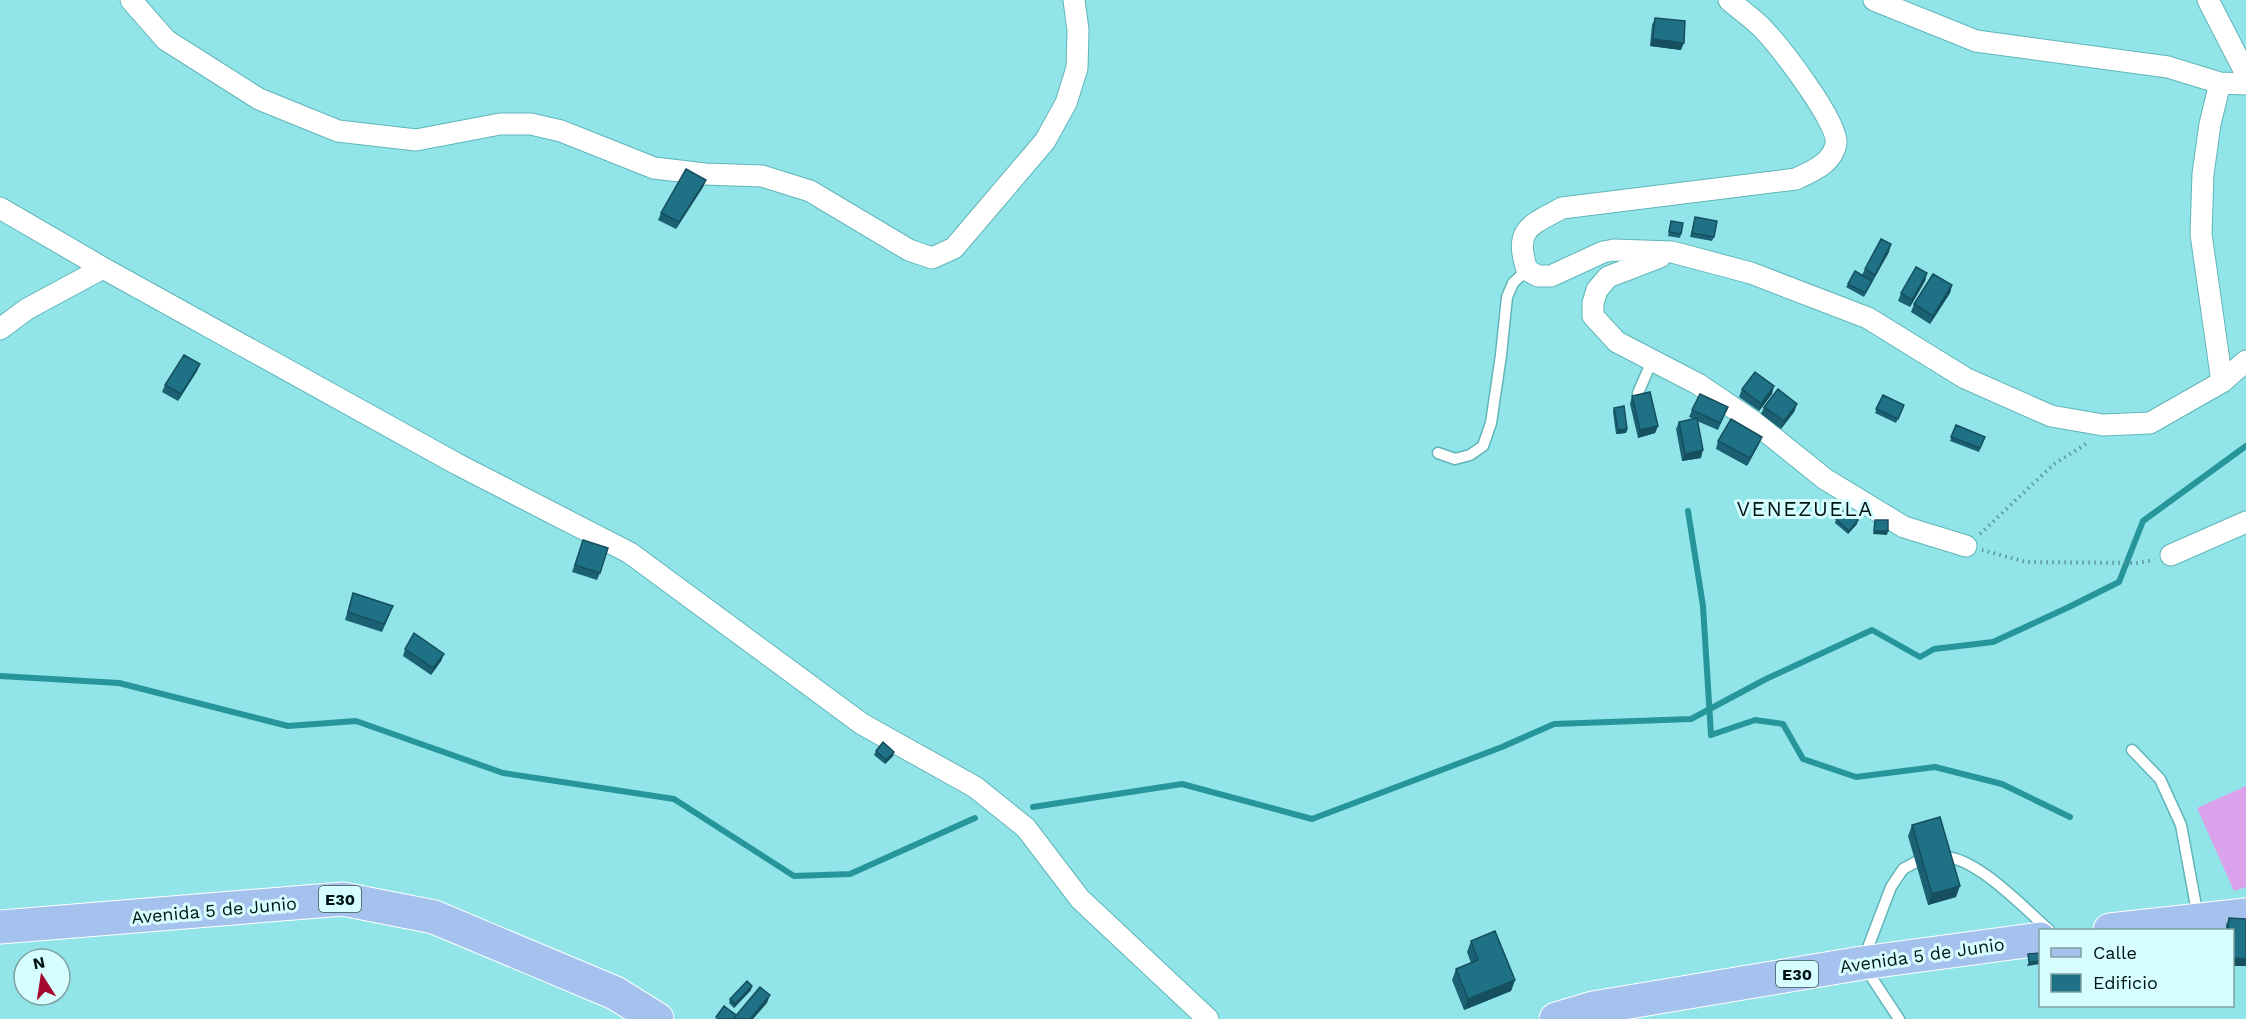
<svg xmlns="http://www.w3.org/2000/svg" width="2246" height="1019" font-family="'Work Sans',sans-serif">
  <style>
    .green { fill: #daa2ea }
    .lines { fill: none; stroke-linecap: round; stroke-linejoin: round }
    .stream { stroke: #27969a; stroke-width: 6 }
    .lane-casing { stroke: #61b5b8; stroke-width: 13 }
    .street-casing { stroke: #61b5b8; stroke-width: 23 }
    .primary-casing { stroke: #fff; stroke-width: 35 }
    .path { stroke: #5b9699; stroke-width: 4; stroke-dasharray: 1.5 4.5; stroke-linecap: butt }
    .lane { stroke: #fff; stroke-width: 10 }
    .street { stroke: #fff; stroke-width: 21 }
    .primary { stroke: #a5c2ee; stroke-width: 33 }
    .wall { fill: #1b6173 }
    .shaded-wall { fill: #164f5e }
    .building { fill: #1f7186; stroke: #164f5e; stroke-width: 1.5 }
    .labels { text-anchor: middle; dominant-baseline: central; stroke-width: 6; stroke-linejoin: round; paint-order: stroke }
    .shield { fill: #d6feff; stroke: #405a5a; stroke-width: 1.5 }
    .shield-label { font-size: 16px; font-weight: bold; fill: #001314 }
    .street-label { font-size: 18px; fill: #001314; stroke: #d6feff }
    .quarter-label { font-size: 21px; letter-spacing: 1.5px; fill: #001314; stroke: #d6feff }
  </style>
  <rect width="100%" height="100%" fill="#91e5e8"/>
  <path class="green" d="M2246,786v101l-12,4 -37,-83z"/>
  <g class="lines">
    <path class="stream" d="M1688,511l15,95 8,129 44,-15 28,4 20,35 53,18 79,-10 67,17 68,33
      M0,676l119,7 169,43 68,-5 147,52 171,26 120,77 56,-2 125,-56
      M1033,807l149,-23 130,35 190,-72 52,-23 137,-5 75,-40 106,-49 48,27 14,-8 59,-7 76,-35 50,-25 24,-61 103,-75"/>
    <defs>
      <path id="lane" d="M1638,393l14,-32
        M1438,453l17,6 15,-4 13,-9 8,-23 10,-68 6,-58 6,-14 14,-13
        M2132,750l28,29 21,46 17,92
        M1945,857c32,1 79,51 104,73
        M1899,1019l-37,-56 29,-76 12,-18 13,-7"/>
      <path id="street" d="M131,0l35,40 93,59 79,32 78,9 84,-16h31l30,7 93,37 51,6 57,2 48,15 99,59 23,8 22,-10 91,-107 21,-38 11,-35 1,-38 -4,-30
        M1729,0c11,10 25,19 35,30 16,17 76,94 72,114 -4,20 -24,27 -40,35l-234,29c-33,18 -48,21 -35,62l11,6h13l52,-24 11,-2 58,2 79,21 117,45 97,60 86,38 52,9 47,-2 72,-41 24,-21
        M1874,0l102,41 192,26 52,16 26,1
        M2208,0l38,74
        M2220,83l-10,41 -7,50 -2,60 21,148
        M0,208l103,60 354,196 173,89 232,171 113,63 51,41 54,71 128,120
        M1660,257l-52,20 -11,13 -4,13v13l24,26 81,42 56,38 71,57 79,48 62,19
        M0,329l27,-20 76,-41
        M2171,555l75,-33"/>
      <path id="primary" d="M0,927l343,-28 91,18 181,76 42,26
        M2110,930l136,-15
        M1556,1019l37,-11 269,-45 178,-24"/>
    </defs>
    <use href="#lane" class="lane-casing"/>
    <use href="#street" class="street-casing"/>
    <use href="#primary" class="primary-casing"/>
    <path class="path" d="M1980,534l74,-70 35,-22
      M1982,550l44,12 112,1 15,-3"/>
    <use href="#lane" class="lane"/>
    <use href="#street" class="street"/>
    <use href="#primary" class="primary"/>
  </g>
  <path class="wall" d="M1655,18l26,32 -31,-4 2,-21z
    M706,180l-3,7 -27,42 -18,-9 3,-7z
    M1695,217l19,20 -2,4 -22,-4z
    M1671,221l10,13 -1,4 -12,-2z
    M1889,252l-25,45 -18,-10 2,-3 14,-9 3,-6z
    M1927,273l-2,8 -15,26 -12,-6 3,-8z
    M1952,285l-2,8 -20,31 -19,-12 3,-8z
    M200,364l-3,7 -19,30 -16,-9 3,-7z
    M1742,389l30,5 -13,17 -20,-14z
    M1883,395l21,10 -8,18 -21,-10z
    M1632,396l26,30 -3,7 -17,5 -8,-34z
    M1797,404l-3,8 -13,17 -20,-15 3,-7z
    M1614,408l13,21 -1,4 -10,1 -3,-22z
    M1692,410l33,4 -7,16 -21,-9 4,37 -19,3 -6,-32 3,-7 14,-3 -4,-2z
    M1956,425l29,12 -6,15 -29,-11z
    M1718,441l41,3 -12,22 -31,-17z
    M1836,519l21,5 -9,10 -13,-11z
    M583,540l17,33 -3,7 -25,-8z
    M353,593l37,21 -8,18 -37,-12z
    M405,649l39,5 -3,7 -10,14 -28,-19z
    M876,751l18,1 -1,4 -8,8 -11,-9z
    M1912,825l44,72 -28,8 -20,-69z
    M2229,918l3,12h-6v-5z
    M1471,941l44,39 -4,11 -47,19 -12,-30 4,-11 15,-6 -4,-11z
    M751,990l-17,18 -5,-5 1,-4z"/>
  <path class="shaded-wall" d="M1653,39l31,4 -3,7 -31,-4z
    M706,180l-3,7 -27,42 3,-7z
    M1891,244l-2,8 -17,30 3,-7z
    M1927,273l-2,8 -15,26 2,-7z
    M1952,285l-2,8 -20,31 3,-8z
    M200,364l-3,7 -19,30 3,-7z
    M1774,386l-2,8 -13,17 2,-7z
    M1797,404l-3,8 -13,17 3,-8z
    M1658,426l-3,7 -17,5 2,-8z
    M1627,429l-1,4 -10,1 2,-4z
    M1762,437l-3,7 -12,22 3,-8z
    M1703,450l-2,8 -19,3 3,-7z
    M1858,520l-1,4 -9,10 1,-3z
    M1874,531h14l-1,4 -14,-1z
    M444,654l-3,7 -10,14 2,-7z
    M894,752l-1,4 -8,8 1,-4z
    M1960,886l-4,11 -28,8 4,-11z
    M2232,958l14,1v7h-14z
    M2040,961v3l-13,2 2,-4z
    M1515,980l-4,11 -47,19 4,-11z
    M752,986l-1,4 -17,18 1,-4z
    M770,995l-3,8 -14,16h-3z"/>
  <path class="building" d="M1655,18l30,3 -1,22 -31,-4z
    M686,169l20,11 -27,42 -18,-9z
    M1695,217l22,4 -3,16 -22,-4z
    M1671,221l12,2 -2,11 -12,-2z
    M1881,239l10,5 -16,31 -10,-6z
    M1916,267l11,6 -15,27 -11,-7z
    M1855,271l17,10 -7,12 -17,-9z
    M1933,274l19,11 -19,31 -19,-12z
    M184,355l16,9 -19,30 -16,-9z
    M1755,372l19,14 -13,18 -19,-15z
    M1778,389l19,15 -13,17 -20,-14z
    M1650,392l8,34 -18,4 -8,-34z
    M1700,394l28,13 -8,16 -28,-13z
    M1883,395l21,10 -6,14 -22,-10z
    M1624,406l3,23 -9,1 -4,-22z
    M1697,418l6,32 -18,4 -6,-32z
    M1731,419l31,18 -12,21 -32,-17z
    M1956,425l29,12 -5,11 -29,-11z
    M1845,509l13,11 -9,11 -13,-12z
    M1875,520h13v11h-14z
    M583,540l25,8 -8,25 -25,-8z
    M353,593l40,13 -9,18 -36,-12z
    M414,633l30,21 -11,14 -28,-19z
    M883,742l11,10 -8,8 -10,-9z
    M1940,817l20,69 -28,8 -20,-69z
    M2229,918l17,1v40l-14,-1v-28h-4z
    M1495,931l20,49 -47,19 -12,-30 22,-9 -7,-19z
    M2040,953v8l-11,1 -1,-8z
    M747,981l5,5 -17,18 -5,-5z
    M760,987l10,8 -20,24h-15l-1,-1z
    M724,1006l12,9 -3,4h-15l-2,-2z"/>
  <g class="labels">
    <g class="shield">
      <rect x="319" y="886" width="42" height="26" rx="4.5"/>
      <rect x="1776" y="961" width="42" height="26" rx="4.5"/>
    </g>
    <g class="shield-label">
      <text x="340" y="899">E30</text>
      <text x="1797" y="974">E30</text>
    </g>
    <g class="street-label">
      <text transform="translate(214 910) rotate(-5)">Avenida 5 de Junio</text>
      <text transform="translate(1922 955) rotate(-8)">Avenida 5 de Junio</text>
    </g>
    <g class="quarter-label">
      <text x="1805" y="508">VENEZUELA</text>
    </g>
  </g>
  <rect x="2039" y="929" width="195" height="78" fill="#d6feff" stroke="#80a0a1" stroke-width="1.5"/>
  <rect x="2051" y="948" width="30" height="9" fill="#a5c2ee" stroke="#80a0a1" stroke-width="1.5"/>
  <text x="2093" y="959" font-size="18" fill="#001314">Calle</text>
  <rect x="2051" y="974" width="30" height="18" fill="#1f7186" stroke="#80a0a1" stroke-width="1.5"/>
  <text x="2093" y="989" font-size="18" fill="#001314">Edificio</text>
  <g transform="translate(42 977) rotate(348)"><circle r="28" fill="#d6feff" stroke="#80a0a1" stroke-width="1.5"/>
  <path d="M0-4.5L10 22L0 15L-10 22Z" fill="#a5092e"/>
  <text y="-9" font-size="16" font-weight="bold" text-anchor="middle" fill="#001314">N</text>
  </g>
</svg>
